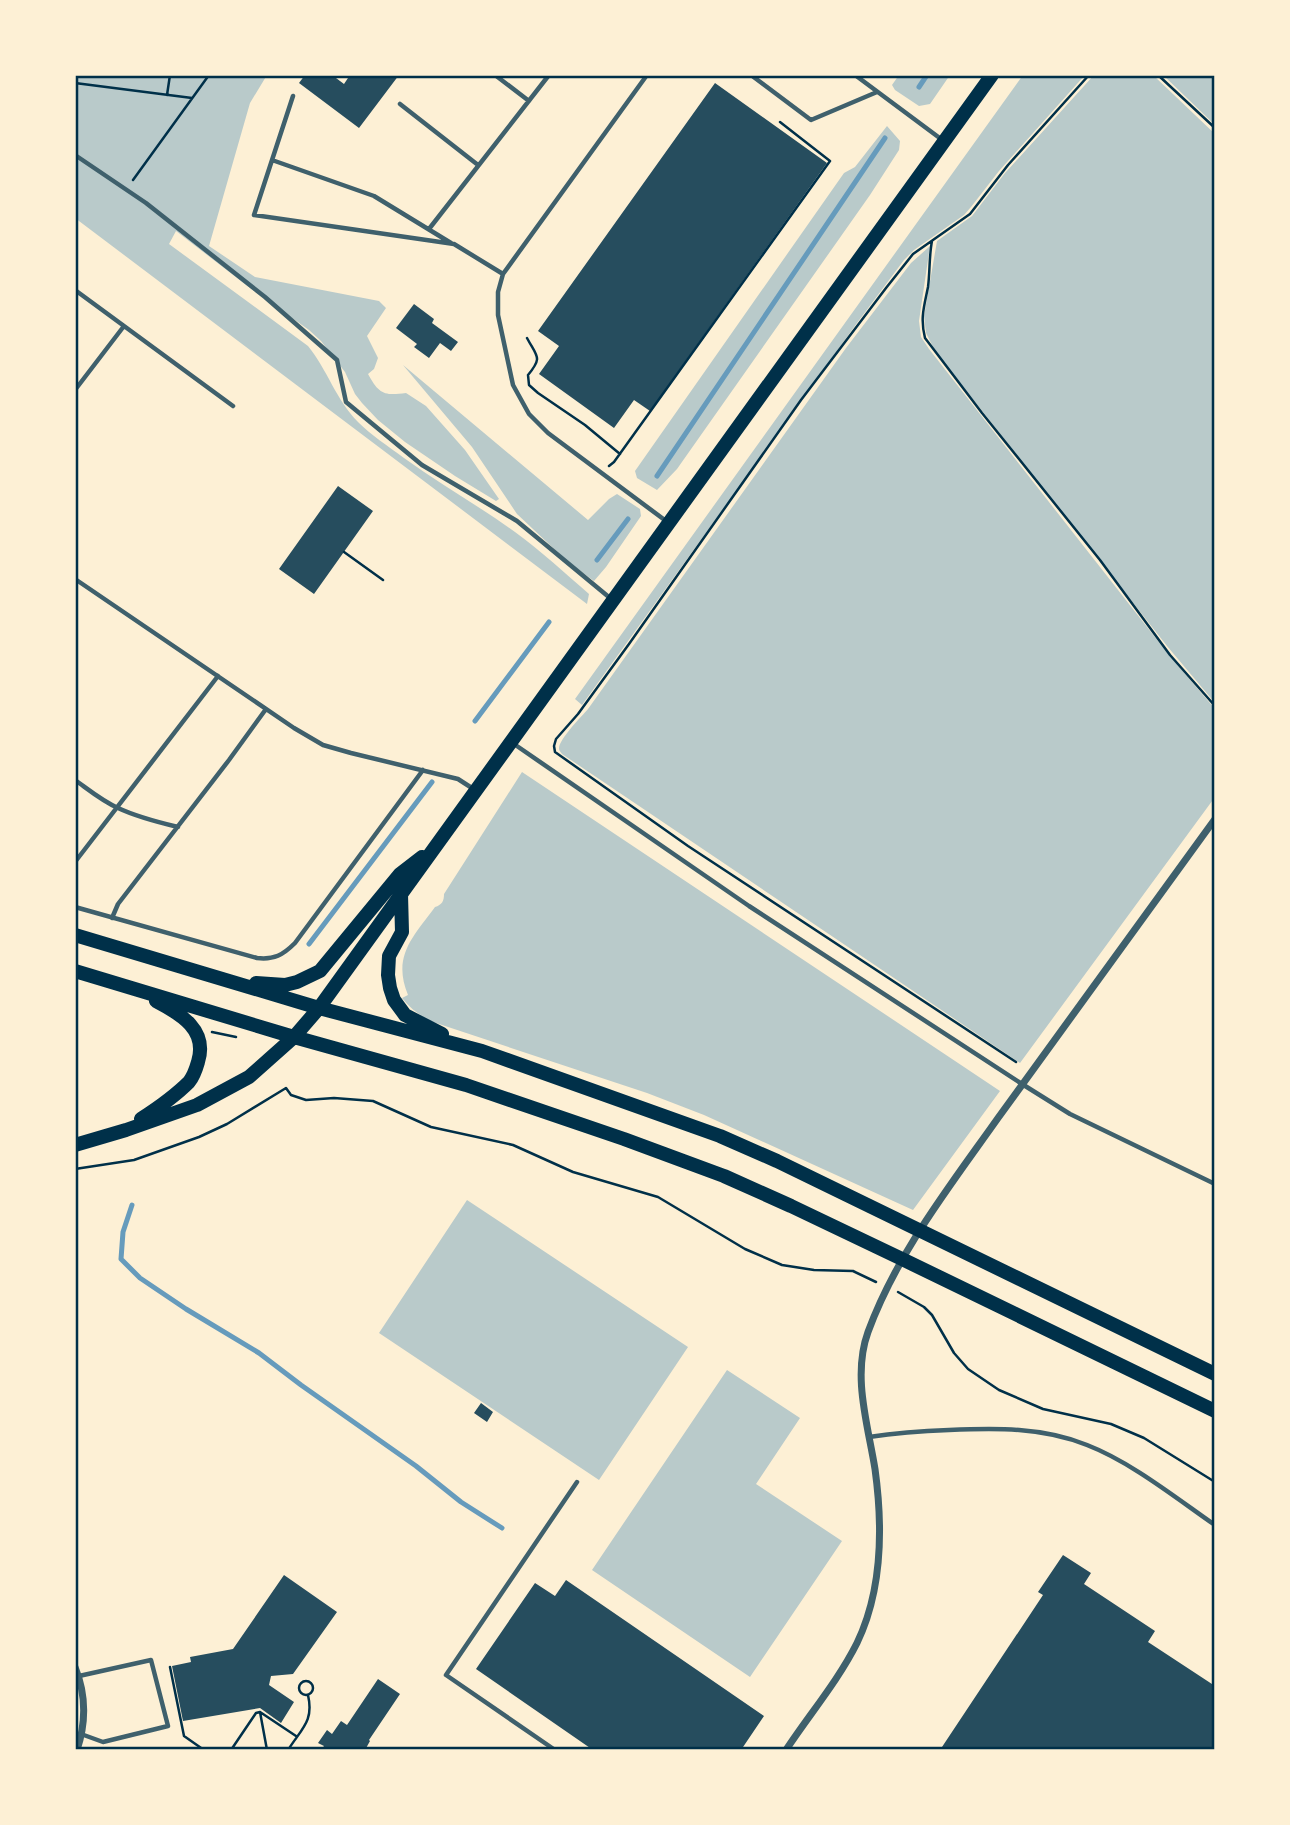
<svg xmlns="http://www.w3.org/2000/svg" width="1290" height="1825" font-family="Helvetica,sans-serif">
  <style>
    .green { fill: #b9caca }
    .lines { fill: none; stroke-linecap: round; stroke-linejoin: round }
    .stream { stroke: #669bbc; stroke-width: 5 }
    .building { fill: #264d5e }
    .path { stroke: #003049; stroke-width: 2.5 }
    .service { stroke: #3f606c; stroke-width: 4.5 }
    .minor { stroke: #3f606c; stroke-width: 7 }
    .secondary { stroke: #003049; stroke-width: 14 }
    .neatline { fill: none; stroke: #003049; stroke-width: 2.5 }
  </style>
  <rect width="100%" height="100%" fill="#fdf0d5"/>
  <path class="green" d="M75,75h192l-17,28 -41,143 46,31 124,24 7,7 -19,28 11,22 -4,11 -6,5c11,20 16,22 38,19l20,13 39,44 34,49 -3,2 -41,-25 -50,-34 -27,-22 -16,-17 -7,-9 -10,-22 -24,-31 -12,-11 -59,-42 -74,-57 -7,13 139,102c19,23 28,54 50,76 13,13 30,24 46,36 36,26 75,48 111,74 26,19 50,41 74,62l-2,10 -512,-386z
    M899,75h51l-20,29 -11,2 -24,-16 -3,-5z
    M1023,75h62l-86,96 -28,36 -7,8 -50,35 -10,10 -47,63 -275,382 -7,-6z
    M1094,75h59l62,59v569l-48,-57 -232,-295 -9,-18 -2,-17 13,-75 35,-25 33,-43z
    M1163,75h52v50z
    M887,126l13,15 -1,9 -29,45 -193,274 -20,21 -20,-12 -2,-7 209,-298 11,-6z
    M930,246l-11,75 2,16 8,12 240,306 46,54v88l-195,266 -458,-309c-1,-2 -3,-3 -3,-5 -1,-9 23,-33 29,-40l258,-361 65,-85z
    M403,365l185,155 21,-21 8,-5 23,15 1,7 -35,51 -12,14 -27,-20 -50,-47 -45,-67z
    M522,772l478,319 -87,119 -209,-95 -57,-22 -217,-72c-11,-6 -20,-13 -28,-23l6,-3c-16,-39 5,-58 27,-88 7,-2 9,-6 9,-13z
    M467,1200l221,147 -89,133 -220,-147z
    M727,1370l73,48 -44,66 86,57 -92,136 -158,-107z"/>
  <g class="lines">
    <path class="stream" d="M919,87l8,-12
      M657,476l228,-338
      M597,560l31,-41
      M475,721l74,-99
      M309,944l123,-162
      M132,1205l-9,27 -2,27 19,19 46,31 73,44 42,32 115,81 45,36 41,26"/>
  </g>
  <path class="building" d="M305,75h27l12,9 6,-9h49l-40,53 -60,-45z
    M715,83l112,80 -177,248 -16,-11 -20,28 -75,-54 20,-28 -21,-15z
    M414,304l20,15 -2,4 26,19 -7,9 -11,-8 -11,15 -15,-11 3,-3 -21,-16z
    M338,486l35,25 -59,83 -35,-25z
    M481,1403l12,9 -6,10 -13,-9z
    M1063,1555l28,18 -7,11 71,47 -7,11 67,44v64h-275l103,-155 -5,-3z
    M284,1575l53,37 -44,62 -22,2 -2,9 25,17 -13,21 -21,-15 -77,13 -11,-55 19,-4 -1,-5 43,-8z
    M566,1580l198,136 -23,34h-148l-117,-81 59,-86 20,13z
    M378,1679l22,15 -31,46 1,1 -5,9h-44l3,-4 -6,-3 9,-13 5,4 9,-13 6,4z"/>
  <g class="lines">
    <path class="path" d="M1158,75l57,53
      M75,83l117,15
      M167,95l3,-20
      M133,180l76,-105
      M932,241c-3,15 -2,31 -4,46 -4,20 -8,31 -3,51l57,75 118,147 70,95 45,51
      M527,338c10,19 16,19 1,37l1,10 9,8 47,32 35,29
      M609,466l5,-4 216,-301 -50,-39
      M344,552l39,28
      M212,1032l24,5
      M1016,1062l-328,-216 -133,-94 -1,-6 2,-7 22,-25 51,-70 172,-244 85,-112 27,-34 57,-40 38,-49 81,-90
      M75,1169l59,-9 65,-23 28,-13 59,-36 5,7 15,5 28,-2 39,3 58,26 82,18 60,27 85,25 87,52 37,16 32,5 39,1 23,11
      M898,1292l26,15 8,8 22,38 14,16 31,21 44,19 68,15 33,14 71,44
      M170,1667l14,69 20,14
      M299 1688a7 7 0 1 1 14 0a7 7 0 1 1-14 0Z
      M231,1750l25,-37 4,-1
      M267,1750l-7,-38 36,24
      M288,1750c14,-22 26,-29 20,-55"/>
    <path class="service" d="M495,75l34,26
      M647,75l-144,199 -5,18v23l15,70 16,29 19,19 118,88
      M751,75l60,45 66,-28
      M855,75l86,64
      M293,96l-39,119 200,29 49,30
      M400,104l78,61
      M75,155l71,48 119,94 72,63 9,42 76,63 95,56 93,77
      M272,160l102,36 77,47
      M429,229l120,-154
      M75,290l158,116
      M75,390l49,-64
      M75,579l219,149 29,17 28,8 107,26 17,11
      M514,744l235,162 273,178 48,30 145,70
      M75,780c14,10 27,21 43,28 19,9 39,14 60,19
      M75,862l143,-186
      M75,907l182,51c17,2 26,-3 38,-15l128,-173
      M112,918l6,-14 111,-144 37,-51
      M869,1437c27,-4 53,-6 80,-7 47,-2 94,-3 138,15 44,17 89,53 128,80
      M79,1676l72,-16 17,66 -65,16 -22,-8
      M555,1750l-109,-75 131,-193"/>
    <path class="minor" d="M75,1667c11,27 11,56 2,83
      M786,1750c23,-35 52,-69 71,-107 26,-54 26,-116 18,-174 -7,-44 -23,-93 -7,-137 29,-79 82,-146 130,-214 72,-100 144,-200 217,-299"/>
    <path class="secondary" d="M401,894l1,38 -13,24 -1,19 2,13 4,12 11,15 37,19
      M75,935l244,73 163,43 238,85 57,25 438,213
      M75,971l219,66 172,48 158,54 100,37 67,30 111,53 313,152
      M256,983l29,2 12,-3 23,-11 80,-97 22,-17
      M141,1119c17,-11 34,-23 48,-37 4,-5 7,-13 9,-20 10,-32 -17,-48 -42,-61
      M75,1145l51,-15 71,-25 52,-28 45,-40 25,-29 673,-933"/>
  </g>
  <rect width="1290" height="1825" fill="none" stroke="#fdf0d5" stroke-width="154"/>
  <rect x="77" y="77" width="1136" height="1671" class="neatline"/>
</svg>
